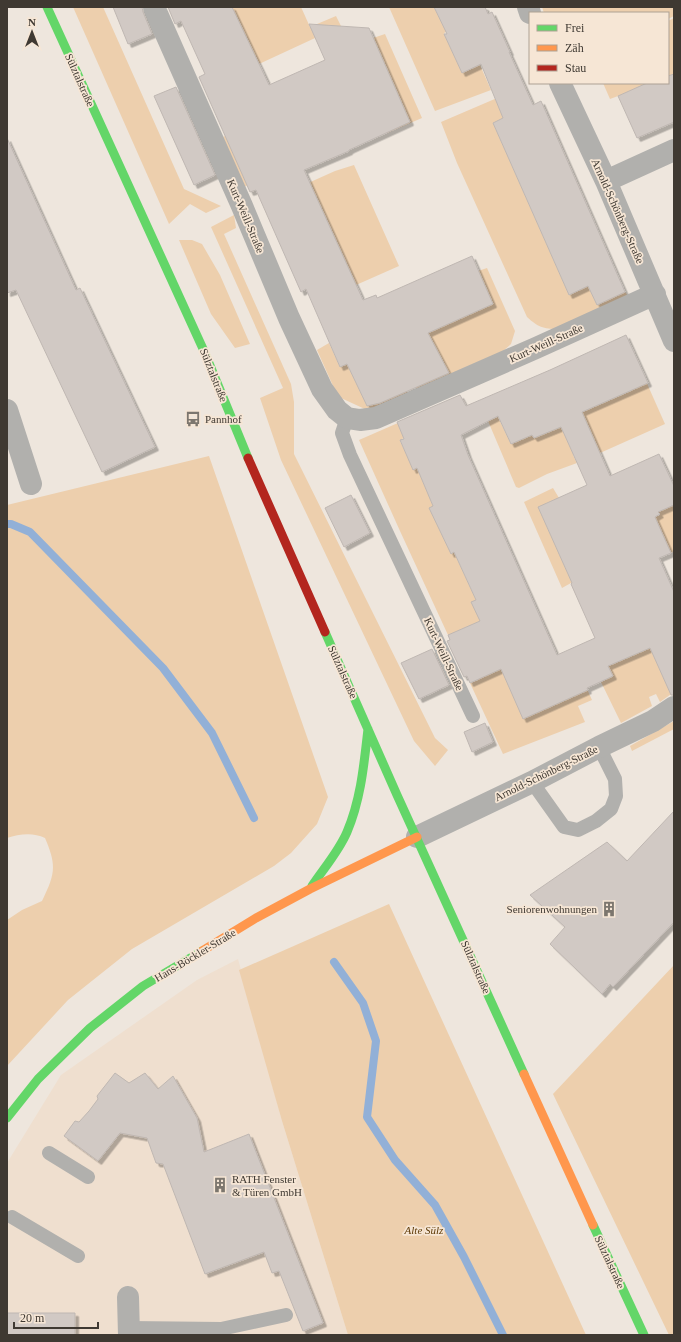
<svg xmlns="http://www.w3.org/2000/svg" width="681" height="1342" font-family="Georgia,serif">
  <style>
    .built { fill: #efdfcf }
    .green { fill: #edcfad }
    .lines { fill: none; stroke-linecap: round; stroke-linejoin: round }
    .stream { stroke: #92b0d7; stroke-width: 8 }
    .building { fill: #d1c9c4; stroke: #bfb7b2; fill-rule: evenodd; filter: url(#shadow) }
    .lane { stroke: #b1b0ad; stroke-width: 14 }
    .street { stroke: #b1b0ad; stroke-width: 22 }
    .fast { stroke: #63d668; stroke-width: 9 }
    .slow { stroke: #ff974d; stroke-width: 9 }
    .jam { stroke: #b3261e; stroke-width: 9 }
    .labels { text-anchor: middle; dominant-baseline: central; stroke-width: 3.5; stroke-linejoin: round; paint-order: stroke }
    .street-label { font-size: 11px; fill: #3f3932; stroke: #f6e6d5 }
    .poi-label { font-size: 11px; fill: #3f3932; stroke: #f6e6d5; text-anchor: start }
    .park-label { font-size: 11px; font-style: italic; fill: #603c08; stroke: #f6e6d5 }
  </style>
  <defs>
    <filter id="shadow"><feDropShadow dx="3.5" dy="3.5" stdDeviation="0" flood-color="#0004"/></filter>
  </defs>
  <rect width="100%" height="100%" fill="#eee6dd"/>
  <path class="built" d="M238,959l44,162 66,214h-341v-172l54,-88 136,-95z"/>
  <path class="green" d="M73,7h30l81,182 37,17 -15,7 -16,-9 -21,20z
    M232,7h69l9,20 26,-11 5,10 -82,38z
    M389,7h45l5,10 24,7 -19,9 18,40 18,-8 11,25 -56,21z
    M542,7h132v9l-6,3v-6h-124z
    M674,18v56l-6,2v-55z
    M385,34l37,84 -35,15 -5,-12 -24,11 -24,25 -6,3 -4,-10 -80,37 -21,-50 8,-4 142,-95z
    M603,83h50l-43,16z
    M497,98l14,17 -18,8 76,172 19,-9 9,19 28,-13 3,4 -70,33c-15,0 -20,-2 -31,-12l-70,-154 -16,-41z
    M354,165l45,101 -43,19 -40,-89 -19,-8 38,-17z
    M234,215l2,13 -12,6 67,150 3,18v52l141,284 13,12 -13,16 -21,-25 -133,-281 -21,-62 23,-10 -72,-161z
    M179,240h13l10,4 18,31 30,69 -15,4 -24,-34z
    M487,268l28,63 -4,13 -9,8 -85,38 -4,-9 -9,4 4,8 -41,17 -26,-12 -7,-10 -17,-38 12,-7 11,24 153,-63 -15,-33z
    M641,370l24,54 -65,29 -16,-3 -11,5 4,8 -30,11 -28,14 -3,-1 -28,-66 10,-4 13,27 21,-9 2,3 15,-6 22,-15 60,-26z
    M439,405l-39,36 7,14 5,1 26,58 6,25 7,14 3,-1 22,48 -4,2 115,87 5,11 -14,6 7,16 -82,32 -33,-71 8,-3 -4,-10 -26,-35 -48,-104 -41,-91z
    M209,456l119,341 -11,27 -26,29 -17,13 -142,83 -64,51 -61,66v-146l15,-10 20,-9c13,-27 15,-35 3,-63 -12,-6 -26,-4 -38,0v-333z
    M553,488l6,10 85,24 16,-7 -2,-3 16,-7v46l-3,2 -5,-11 -90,53 -5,-12 -9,5 -38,-86z
    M652,647l22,45 -14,10 -4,-8 -7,3 3,9 -31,17 -20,-41 12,-6 -5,-10z
    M674,721v8l-42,22 -2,-5z
    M389,904l197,431h-238l-66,-214 -43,-151z
    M674,965v370h-5l-116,-241z"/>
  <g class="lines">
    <path class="stream" d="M7,524h4l19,8 133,136 49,65 42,85
      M334,962l29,41 13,38 -9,76 28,43 40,45 29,52 39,78"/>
  </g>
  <path class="building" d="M113,7h29l1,5 9,22 -24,10z
    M168,7h64l37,78 56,-25 -16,-36 60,4 41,94 -61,28v1l-45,19 59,130 13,-5 1,3 95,-42 21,48 -65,29 21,40 -69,30 -13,3 -20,-42 -7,3 -34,-78 -5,3 -45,-102 -6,2 -51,-115 6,-3 -24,-53 -6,3z
    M434,7h51l3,7 4,-2 18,40h-1l24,53 8,-4 84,191 -28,13 -9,-19 -19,9 -76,-172 10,-5 -22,-54 -19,9 -18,-39h3z
    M674,74v48l-37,16 -19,-42 29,-13h21v-7z
    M176,87l39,88 -21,10 -40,-89z
    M7,138l69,152 4,-2 75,159 -53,25 -86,-182 -9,3z
    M626,335l22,48 -66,29 28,64 49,-22 15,32v19l-16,7 2,2 -5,3 16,36 -12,5 15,34v103h-3l-21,-47 -42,18 5,10 -26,12 1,2 -65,29 -22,-50 -31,14 -3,-7 -3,1 -17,-36 3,-1 -2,-5 32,-14 -9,-19 5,-2 -22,-48 -3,2 -22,-46 4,-2 -16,-38 -4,2 -13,-30 4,-1 -7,-17 63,-27 6,11 84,-36zM498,416l13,28 21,-9 2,3 27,-11 26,58 -49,22 34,76 -1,1 24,54 -38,17 -89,-200 -7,-20z
    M351,495l19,38 -26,14 -19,-39z
    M432,649l17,36 -30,14 -18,-36z
    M485,723l8,19 -21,10 -8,-20z
    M674,811v111l-61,65 -3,-3 -8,10 -52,-50 15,-17 -35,-32 77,-53 20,19z
    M115,1073l14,10 16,-10 13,16 15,-13 24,42 7,34 45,-18 74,189 -20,8 -24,-60 -7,2 -8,-21 -59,22 -42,-110 -7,-1 -9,-25 -27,-5 -22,28 -34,-25 11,-15 4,1 10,-11 9,-12 -1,-3z
    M7,1313h68v22h-68z"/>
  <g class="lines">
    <path class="lane" d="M347,418l-5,15 8,22 123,261
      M532,782l32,45 14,3 18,-9 15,-12 5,-13 -1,-17 -16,-32
      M49,1153l39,24
      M12,1217l66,39
      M129,1328l92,1 65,-14"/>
    <path class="street" d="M154,7l88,199 47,112 33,71 15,21 10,8 13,2 16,-2 160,-70 119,-54
      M528,7l2,6
      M560,83l46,98 68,160
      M606,181l68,-31
      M7,410l24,74
      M417,837l115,-55 67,-35 54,-26 21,-14
      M128,1297l1,38"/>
    <path class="fast" d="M47,7l157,344 44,107
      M325,632l72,163 127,279
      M312,886c12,-18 27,-35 35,-54 14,-33 17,-68 21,-103
      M7,1118l31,-39 52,-51 53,-42 59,-35
      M593,1225l51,110"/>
    <path class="slow" d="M202,951l54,-33 54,-29 107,-52
      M524,1074l69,151"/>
    <path class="jam" d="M248,458l77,174"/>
  </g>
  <defs>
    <symbol id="bus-bare" viewBox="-9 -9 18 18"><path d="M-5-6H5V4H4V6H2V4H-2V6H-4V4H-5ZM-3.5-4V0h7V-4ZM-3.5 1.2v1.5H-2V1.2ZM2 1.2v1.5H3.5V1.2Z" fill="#7c766e" stroke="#f6e6d5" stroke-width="2.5" paint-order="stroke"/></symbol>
    <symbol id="building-bare" viewBox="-9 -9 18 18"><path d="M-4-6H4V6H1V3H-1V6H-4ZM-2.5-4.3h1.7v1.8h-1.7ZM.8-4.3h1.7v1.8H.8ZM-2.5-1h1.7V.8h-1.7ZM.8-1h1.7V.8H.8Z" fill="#7c766e" stroke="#f6e6d5" stroke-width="2.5" paint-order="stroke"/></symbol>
  </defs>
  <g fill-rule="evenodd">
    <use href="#bus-bare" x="182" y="408" width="22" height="22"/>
    <use href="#building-bare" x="598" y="898" width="22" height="22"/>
    <use href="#building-bare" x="209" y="1174" width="22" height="22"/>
  </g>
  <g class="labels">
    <g class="street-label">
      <text transform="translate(80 80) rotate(66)">Sülztalstraße</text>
      <text transform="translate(618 211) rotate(66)">Arnold-Schönberg-Straße</text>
      <text transform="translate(246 216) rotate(67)">Kurt-Weill-Straße</text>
      <text transform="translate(546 343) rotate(-24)">Kurt-Weill-Straße</text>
      <text transform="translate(214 375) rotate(68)">Sülztalstraße</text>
      <text transform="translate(444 654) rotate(65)">Kurt-Weill-Straße</text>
      <text transform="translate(343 672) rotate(66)">Sülztalstraße</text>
      <text transform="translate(546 773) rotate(-26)">Arnold-Schönberg-Straße</text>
      <text transform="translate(195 955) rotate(-31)">Hans-Böckler-Straße</text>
      <text transform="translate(476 967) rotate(66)">Sülztalstraße</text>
      <text transform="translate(610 1262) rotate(65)">Sülztalstraße</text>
    </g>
    <g class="poi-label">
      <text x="205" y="419">Pannhof</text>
      <text x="597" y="909" text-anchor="end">Seniorenwohnungen</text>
      <text x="232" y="1179">RATH Fenster<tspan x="232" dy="13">&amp; Türen GmbH</tspan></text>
    </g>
    <g class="park-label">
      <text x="424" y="1230">Alte Sülz</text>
    </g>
  </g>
  <rect width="681" height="1342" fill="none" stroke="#3f3932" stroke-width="16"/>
  <rect x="529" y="12" width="140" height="72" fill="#f6e6d5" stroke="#ada194"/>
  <rect x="537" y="25" width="20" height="6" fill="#63d668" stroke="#ada194"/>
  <text x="565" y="32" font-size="12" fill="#3f3932">Frei</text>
  <rect x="537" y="45" width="20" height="6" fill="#ff974d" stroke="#ada194"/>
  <text x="565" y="52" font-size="12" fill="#3f3932">Zäh</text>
  <rect x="537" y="65" width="20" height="6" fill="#b3261e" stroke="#ada194"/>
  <text x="565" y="72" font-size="12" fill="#3f3932">Stau</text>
  <g transform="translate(32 32)" stroke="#f6e6d5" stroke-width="3" paint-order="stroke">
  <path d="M0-3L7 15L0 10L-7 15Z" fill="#3f3932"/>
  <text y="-6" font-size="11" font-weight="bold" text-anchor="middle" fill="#3f3932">N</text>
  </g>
  <path d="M14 1322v6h84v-6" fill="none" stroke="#3f3932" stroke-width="2"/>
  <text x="20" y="1322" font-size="12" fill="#3f3932" stroke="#f6e6d5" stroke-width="3" paint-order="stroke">20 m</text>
</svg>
